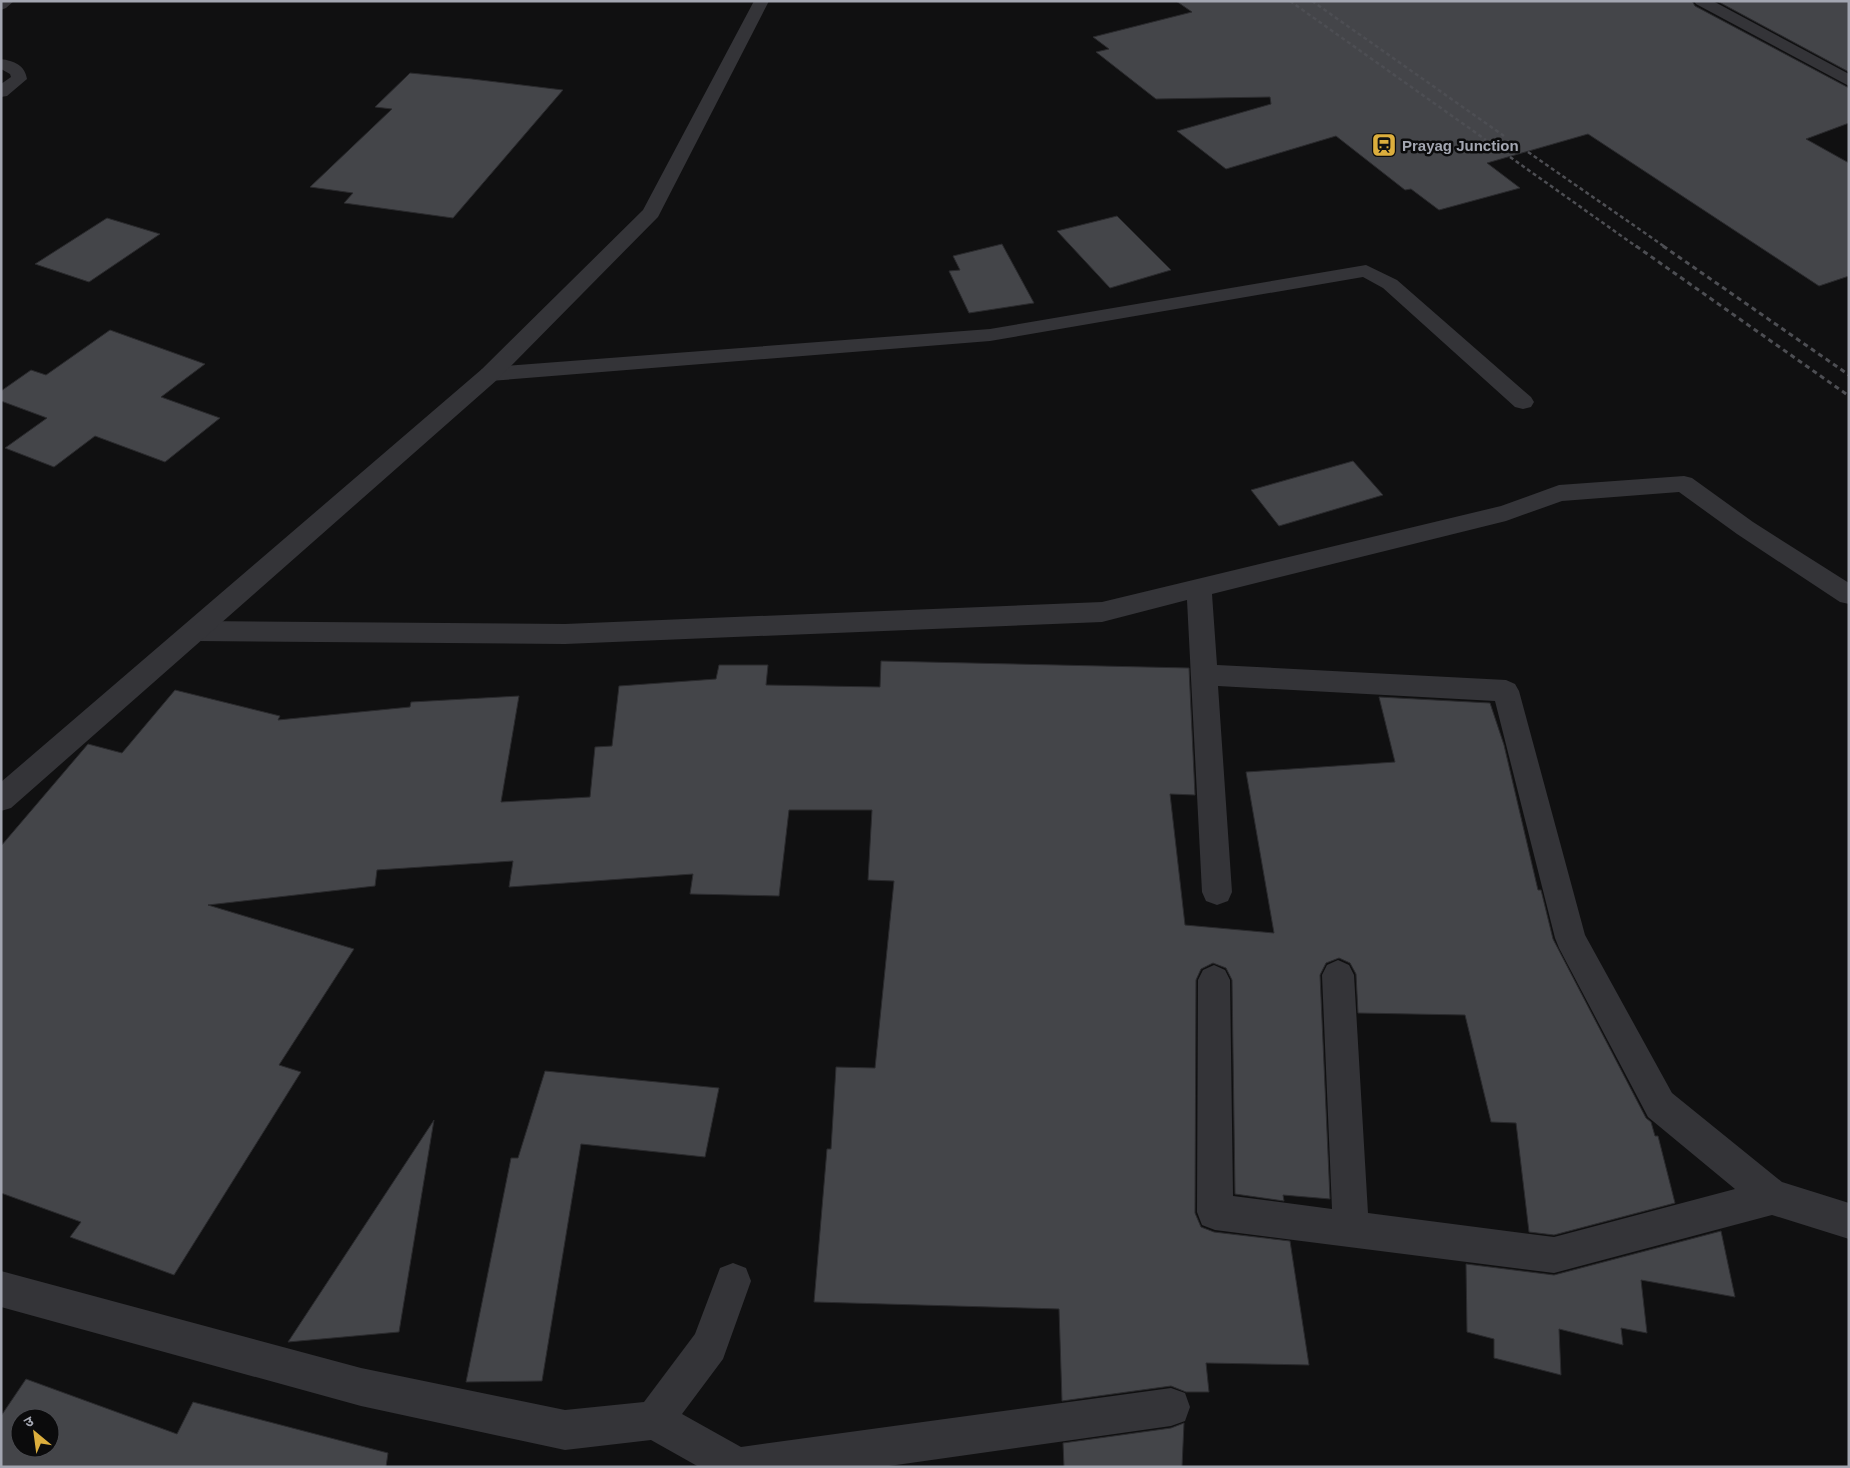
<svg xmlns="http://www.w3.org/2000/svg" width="1850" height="1468" font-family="Helvetica,'Noto Sans Devanagari',sans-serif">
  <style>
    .building { fill: #444549; stroke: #2a2a2d; fill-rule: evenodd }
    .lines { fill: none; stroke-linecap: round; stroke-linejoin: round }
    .minor { fill: #343438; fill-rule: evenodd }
    .tertiary { fill: #343438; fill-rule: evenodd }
    .rail-far1 { stroke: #4d4e53; stroke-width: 2.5; stroke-dasharray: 4 3; stroke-linecap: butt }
    .rail { stroke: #4d4e53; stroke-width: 3; stroke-dasharray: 5 4; stroke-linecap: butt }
    .labels { text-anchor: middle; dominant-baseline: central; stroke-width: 5; stroke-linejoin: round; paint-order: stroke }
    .far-poi-label { font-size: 15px; font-weight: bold; fill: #a3a6b1; stroke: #0b0b0c; text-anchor: start }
  </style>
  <rect width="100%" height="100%" fill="#101011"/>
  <path class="building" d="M1176,1h516l3,5 154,82v35l-43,16 43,24v113l-30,10 -231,-152 -101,29 33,25 -81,22 -28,-21 -6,1 -69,-54 -110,33 -49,-38 94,-27 -1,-7 -114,2 -60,-47 13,-3 -16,-12 99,-25z
    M1717,1h132v71z
    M410,73l62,6 91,11 -110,128 -109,-15 9,-10 -43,-6 82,-78 -17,-2z
    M1117,216l54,54 -61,18 -53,-57z
    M107,218l53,16 -71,48 -54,-18z
    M1002,244l32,59 -65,10 -20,-42 11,-1 -7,-14z
    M110,330l95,34 -44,33 59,21 -55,44 -70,-26 -41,31 -49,-19 42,-30 -46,-17v-10l30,-21 15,5z
    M1353,461l30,34 -104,31 -28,-36z
    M881,661l308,7 6,127 -25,-1 15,131 89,8 -28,-161 149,-10 -16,-65 111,6 14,42 34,145h3l12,49 93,179 5,4 4,14h3l17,67 -121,32 -25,-3 -13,-109 -25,-1 -26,-107 -107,-2 -2,-39 -6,-11 -11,-5 -13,5 -6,12 10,224 -47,-4 1,6 -49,-7 -3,-214 -6,-12 -13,-5 -12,6 -5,11 -1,233 6,14 13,5 76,9 19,124 -103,-2 3,29h-23l-15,-6 -109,15 -3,-92 -245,-7 13,-153h4l5,-82 39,1 19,-187 -26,-1 4,-70h-83l-10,86 -89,-2 3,-20 -184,13 4,-26 -136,9 -2,16 -167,19 146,44 -75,116 22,7 -127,203 -104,-38 11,-15 -80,-29v-347l87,-102 34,9 53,-63 105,26 -2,4 132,-13 1,-5 108,-6 -18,106 89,-5 5,-50 17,-1 7,-60 97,-7 3,-14h49l-2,20 114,2z
    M545,1071l174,17 -14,69 -124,-13 -39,237 -76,1 45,-224h7z
    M434,1120l-35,212 -111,10z
    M1721,1231l14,66 -94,-17 6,53 -26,-5 2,17 -64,-16 2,46 -67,-17v-19l-27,-7 -1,-68 88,11z
    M26,1379l151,55 16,-32 195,51 -2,14h-385v-51zM20,1418h30v30h-30z
    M1184,1423l-2,44h-118l-1,-24 108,-15z"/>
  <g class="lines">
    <path class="minor" d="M1,1h13l-8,7 -5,2z
      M1,59c13,2 24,6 26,20l-20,17 -6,1v-13l10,-7 -1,-3 -9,-5z
      M1366,265l31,15 134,117 3,5 -3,5 -8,2 -8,-2 -132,-119 -20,-11 -373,64 -500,40 -8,-2 -3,-5 3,-5 8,-2 500,-38z
      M1684,476l8,2 61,44 96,61v21l-9,-2 -103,-68 -58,-42 -117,9 -56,20 -294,73 5,71 289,15 9,4 4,7 66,244 87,158 110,89 67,21v36l-77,-24 -218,58 -339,-43 -13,-5 -5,-13 1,-232 5,-10 11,-5 11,5 5,10 3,216 99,13 -10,-234 5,-10 11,-5 11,5 5,10 14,238 186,24 181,-48 -87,-72 -89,-169 -4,-10 -60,-237 -277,-15 14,206 -4,9 -11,4 -11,-4 -4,-9 -15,-292 -85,22 -537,22 -369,-3 -9,-3 -4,-7 4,-7 9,-3 369,3 537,-22 399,-96 58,-21z
      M733,1263l13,5 5,13 -28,78 -41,55 59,33 430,-59 14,5 5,14 -5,14 -14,5 -289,41h-183l-48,-27 -86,10 -204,-44 -360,-99v-36l360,97 204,42 79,-8 51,-68 25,-66z"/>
    <path class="tertiary" d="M754,1h15l-111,216 -160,162 -487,429 -10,3v-29l481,-413 161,-159z
      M1694,1h19l136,73v12l-153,-82z"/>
    <path class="rail-far1" d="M1290,1l196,139
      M1312,1l192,135
      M1528,152l137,95
      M1510,157l127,90"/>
    <path class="rail" d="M1636,246l213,150
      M1663,246l186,129"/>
  </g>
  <defs>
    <symbol id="station-square" viewBox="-11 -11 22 22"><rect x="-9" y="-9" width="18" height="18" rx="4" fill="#dcae3d" stroke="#0b0b0c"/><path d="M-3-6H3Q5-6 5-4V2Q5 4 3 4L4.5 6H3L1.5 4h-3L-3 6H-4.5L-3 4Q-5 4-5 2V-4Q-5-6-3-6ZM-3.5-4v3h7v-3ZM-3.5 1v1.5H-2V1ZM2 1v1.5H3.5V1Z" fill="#111"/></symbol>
  </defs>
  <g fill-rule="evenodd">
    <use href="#station-square" x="1370" y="131" width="28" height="28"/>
  </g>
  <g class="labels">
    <g class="far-poi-label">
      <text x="1402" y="145">Prayag Junction</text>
    </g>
  </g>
  <rect width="1850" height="1468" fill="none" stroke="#a3a6b1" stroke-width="5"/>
  <g transform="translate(35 1433) rotate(331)"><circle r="24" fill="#0b0b0c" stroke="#48494e"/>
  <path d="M0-4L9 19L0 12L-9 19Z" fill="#dcae3d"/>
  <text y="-8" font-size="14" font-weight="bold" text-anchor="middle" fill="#a3a6b1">उ</text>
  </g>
</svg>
